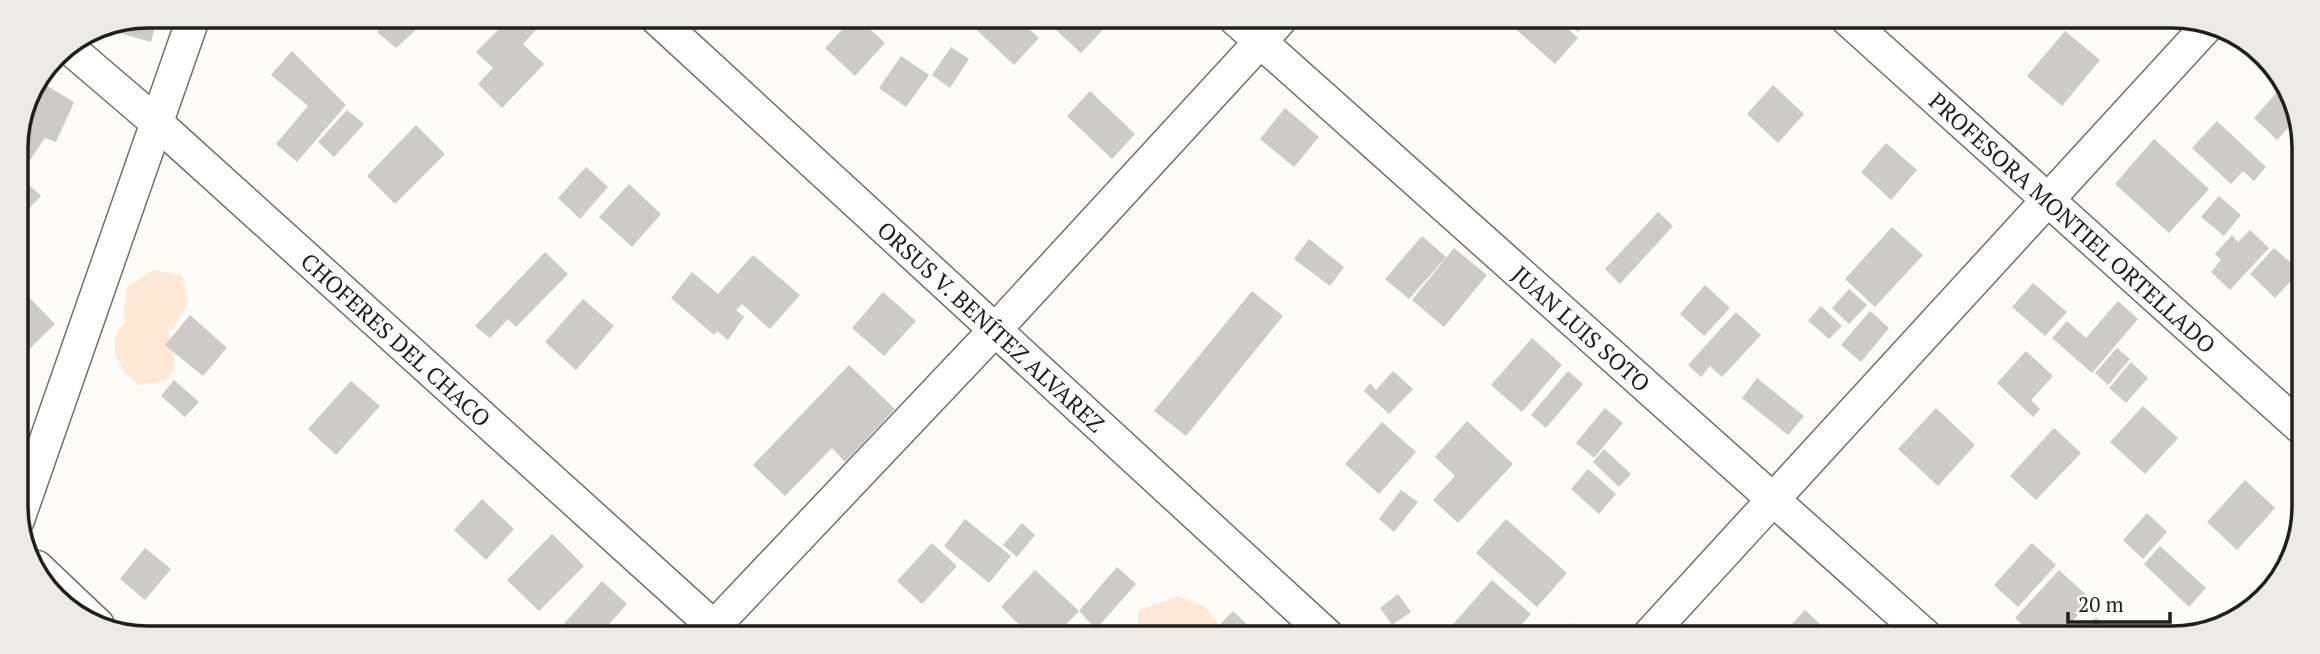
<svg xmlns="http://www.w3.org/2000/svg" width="2320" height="654" font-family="'PT Serif',serif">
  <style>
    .green { fill: #ffe8d6 }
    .building { fill: #cdcac7 }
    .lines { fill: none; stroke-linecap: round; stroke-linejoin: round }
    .street-casing { stroke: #726f6c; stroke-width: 35 }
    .street { stroke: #fff; stroke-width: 32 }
    .labels { text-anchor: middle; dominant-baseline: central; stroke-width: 5; stroke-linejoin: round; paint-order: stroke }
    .street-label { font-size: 23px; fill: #201f1e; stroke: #fffbf8 }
    .rim { fill: none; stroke: #201f1e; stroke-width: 3.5 }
  </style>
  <rect width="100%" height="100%" fill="#fffbf8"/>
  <path class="green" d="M153,270l29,5 6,28 -15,26 -6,1 5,12 3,28 -9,11 -28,4c-22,-19 -34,-43 -11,-66l-3,-3 3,-29z
    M1177,596l27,10 17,22 -29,2 -15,6h-39v-25z"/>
  <path class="building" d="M148,16h10l-7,26 -35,-10 3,-11z
    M391,16h40l-35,32 -19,-16z
    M434,16h23l-8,13z
    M511,17h22l8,7 -18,20 21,20 -42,44 -24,-24 15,-16 -17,-16z
    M854,17h3l28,26 -30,33 -30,-28z
    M963,17l54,1 22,20 -25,27z
    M1067,18h47l-33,35 -25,-23z
    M1514,19h43l21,19 -23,26 -45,-40z
    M1564,19h25l-11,13z
    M2065,31l35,29 -38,46 -35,-30z
    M951,47l18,12 -19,29 -18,-13z
    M292,51l54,54 -49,57 -21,-18 32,-38 -37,-31z
    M901,56l28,19 -23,32 -27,-19z
    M42,83l32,19 -18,40 -11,-4 -19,28 -10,-9v-18z
    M1773,85l31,29 -26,29 -31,-29z
    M1090,91l45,43 -23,25 -45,-43z
    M2277,92l18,16 4,8 -22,24 -23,-22z
    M1285,108l34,29 -25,30 -34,-28z
    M347,110l17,14 -30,33 -16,-15z
    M2217,121l49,46 -12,14 -11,-10 -12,13 -39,-36z
    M416,125l29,29 -50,50 -28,-28z
    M2154,139l55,50 -40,44 -54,-49z
    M1886,143l31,27 -26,30 -30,-28z
    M586,167l22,20 -28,32 -22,-21z
    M17,174l24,22 -25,26v-47z
    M629,184l32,30 -29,33 -33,-30z
    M2219,196l22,19 -17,21 -23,-19z
    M1658,212l15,14 -53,58 -15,-15z
    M1892,227l31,28 -48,52 -30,-28z
    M2250,230l19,18 -39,42 -19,-18 10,-12 -6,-6 17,-19 6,7z
    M1422,236l24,21 -37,42 -24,-20z
    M1309,239l35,28 -14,19 -36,-27z
    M1454,248l33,27 -43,52 -32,-27z
    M2274,248l26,23 -25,27 -25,-24z
    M545,252l23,22 -52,53 -8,-8 -18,19 -15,-12z
    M753,255l47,40 -30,34 -28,-25 -6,6 8,7 -16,23 -11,-9 -3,4 -43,-37 21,-26 26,22z
    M2033,283l34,29 -22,24 -33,-29z
    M17,285l38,39 -30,29 -8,-8z
    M1705,285l25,23 -26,28 -24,-22z
    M1849,289l18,16 -18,19 -17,-16z
    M1252,291l31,25 -97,120 -32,-25z
    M883,292l33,29 -32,35 -32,-28z
    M583,299l31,27 -38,44 -31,-28z
    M2118,301l20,18 -46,54 -40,-35 15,-17 19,17z
    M1821,306l21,20 -13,13 -21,-18z
    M1870,311l19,17 -28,34 -20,-17z
    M1736,312l25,23 -39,42 -12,-11 -9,11 -13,-12z
    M190,315l37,33 -24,28 -38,-31z
    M1532,338l30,27 -40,47 -31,-27z
    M2117,348l13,11 -22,26 -13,-12z
    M2026,351l27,25 -22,24 9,9 -7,8 -36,-34z
    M2131,362l17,16 -22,25 -17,-15z
    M849,365l46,44 -50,53 -13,-14 -47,48 -32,-31z
    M1393,371l20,18 -24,25 -25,-23 6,-8 6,7z
    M1568,371l15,13 -37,44 -15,-13z
    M1757,378l47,38 -16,19 -46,-37z
    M174,380l25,22 -14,15 -24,-21z
    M351,381l29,25 -44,49 -28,-26z
    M2143,406l35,32 -33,36 -35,-32z
    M1605,408l18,15 -29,35 -18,-15z
    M1936,408l39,37 -37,41 -40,-37z
    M1467,421l46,43 -55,59 -25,-23 22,-24 -20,-19z
    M1382,422l34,30 -37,42 -34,-30z
    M2054,428l27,25 -45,47 -26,-24z
    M1604,449l27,25 -12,13 -26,-25z
    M1588,469l28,25 -17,20 -28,-25z
    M2245,480l30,28 -38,42 -30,-28z
    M1401,490l17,12 -24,30 -15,-13z
    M482,499l32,30 -28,31 -32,-30z
    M2147,513l20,19 -24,27 -20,-19z
    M965,519l46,37 -22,27 -45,-37z
    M1506,519l61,54 -30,34 -61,-54z
    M1022,523l13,12 -18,22 -14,-12z
    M552,534l32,32 -45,45 -32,-31z
    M932,543l25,23 -35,38 -25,-23z
    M2032,543l24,22 -38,42 -24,-22z
    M2160,546l46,42 -17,19 -45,-43z
    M145,548l26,21 -26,31 -25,-21z
    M1117,567l19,17 -40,45 -17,-18 -24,25h-24l-30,-29 34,-37 44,41z
    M2059,570l33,30 -35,38h-21l-21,-20z
    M1492,580l39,34 -20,23h-54l-8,-8z
    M602,581l25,23 -25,28 4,3h-52z
    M1398,594l13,18 -19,13 -12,-17z
    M1805,610l29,27h-32l-12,-11z
    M1233,611l26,25h-50z
    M2096,617l18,17 -4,4h-33z
    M1573,623l16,14h-29z"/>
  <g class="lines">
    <defs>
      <g id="street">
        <path id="s1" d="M655,17l673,619"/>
        <path id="s2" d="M1234,18l693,619"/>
        <path id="s3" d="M1847,19l453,408"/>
        <path id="s4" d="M67,46l90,77 566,512"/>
        <path d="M18,520l176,-504"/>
        <path d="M37,567l61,58"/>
        <path d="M706,635l289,-305 287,-312"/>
        <path d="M1647,637l563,-614"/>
      </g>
    </defs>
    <use href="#street" class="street-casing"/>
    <use href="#street" class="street"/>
  </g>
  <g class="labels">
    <g class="street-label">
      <text stroke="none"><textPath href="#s3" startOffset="304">PROFESORA MONTIEL ORTELLADO</textPath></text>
      <text stroke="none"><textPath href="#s1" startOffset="457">ORSUS V. BENÍTEZ ALVAREZ</textPath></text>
      <text stroke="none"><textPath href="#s2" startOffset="466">JUAN LUIS SOTO</textPath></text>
      <text stroke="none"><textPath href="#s4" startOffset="441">CHOFERES DEL CHACO</textPath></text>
    </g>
  </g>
  <path d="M0 0H2320V654H0ZM148 28H2172A120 120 0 0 1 2292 148V506A120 120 0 0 1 2172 626H148A120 120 0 0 1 28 506V148A120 120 0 0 1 148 28Z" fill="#ede9e7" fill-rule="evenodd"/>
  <path class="rim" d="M148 28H2172A120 120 0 0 1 2292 148V506A120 120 0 0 1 2172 626H148A120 120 0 0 1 28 506V148A120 120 0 0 1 148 28Z"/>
  <path d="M2068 612v10h102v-10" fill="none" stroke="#201f1e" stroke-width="3.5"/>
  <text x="2078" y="612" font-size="21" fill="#201f1e" stroke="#fffbf8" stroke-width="5" paint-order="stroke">20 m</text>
</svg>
